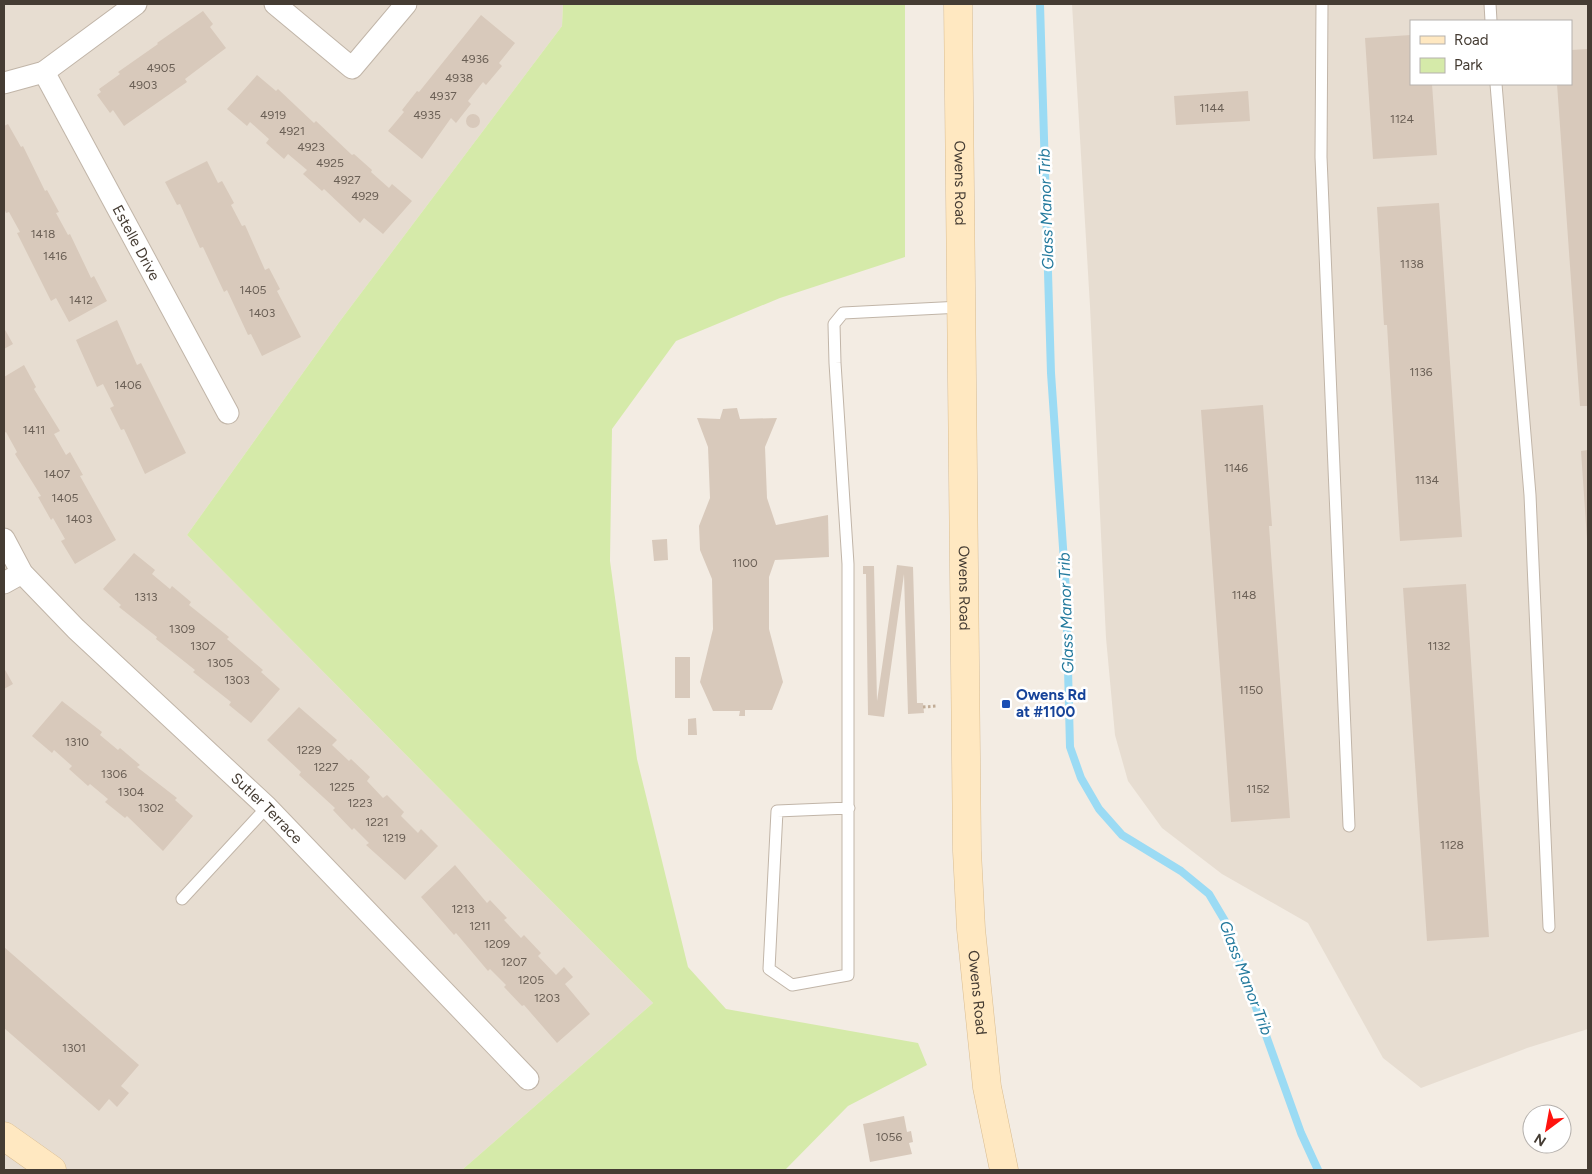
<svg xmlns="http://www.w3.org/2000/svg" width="1592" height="1174" font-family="Figtree,sans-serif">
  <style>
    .residential { fill: #e7ddd1; fill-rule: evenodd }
    .green { fill: #d5eaa9 }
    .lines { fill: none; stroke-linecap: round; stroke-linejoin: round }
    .stream { stroke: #9bdbf4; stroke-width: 8 }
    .building { fill: #d8c9bb }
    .lane-casing { stroke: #c1b5a8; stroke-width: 13 }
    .street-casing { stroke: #c1b5a8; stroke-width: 23 }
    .secondary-casing { stroke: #d9bd92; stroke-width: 29 }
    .path { stroke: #c1ac96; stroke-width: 3; stroke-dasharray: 2.5 2.5; stroke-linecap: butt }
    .lane { stroke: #fff; stroke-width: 11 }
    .street { stroke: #fff; stroke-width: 21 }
    .secondary { stroke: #ffe8c1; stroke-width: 28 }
    .transit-dot { fill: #1a4fb4; stroke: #fff; stroke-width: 2 }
    .labels { text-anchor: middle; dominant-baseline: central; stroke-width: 5; stroke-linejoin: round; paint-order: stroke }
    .number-label { font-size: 12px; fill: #6a5f55 }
    .street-label { font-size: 15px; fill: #453c33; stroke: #fff }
    .transit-label { font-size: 15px; font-weight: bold; fill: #164399; stroke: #fff; text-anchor: start }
    .water-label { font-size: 16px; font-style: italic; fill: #247a9d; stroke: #fff }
  </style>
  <rect width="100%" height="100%" fill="#f3ece3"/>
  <path class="residential" d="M4,4h559l-1,22 -222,295 -153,214 466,468 -191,167h-458z
    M1072,4h516v1025l-61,19 -106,40 -38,-30 -75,-135 -86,-49 -60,-46 -34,-47 -13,-46 -9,-97 -16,-332zM1411,21h160v63h-160z"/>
  <path class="green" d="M563,4h342v253l-125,41 -104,43 -64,88 -2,132 27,198 51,208 38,42 192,34 9,22 -79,41 -63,64h-323l191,-167 -466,-468 153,-214 222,-295z"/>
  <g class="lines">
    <path class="stream" d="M1040,4l11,369 15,218 4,156 11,31 18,31 23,26 59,36 28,23 16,27 76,212 17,37"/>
  </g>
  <path class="building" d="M203,11l10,13 -3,3 16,21 -41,31 2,3 -63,44 -11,-16 -3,3 -13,-18 4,-3 -2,-3 21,-15 -2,-2 40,-28 -1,-1z
    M481,15l34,28 -16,20 3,3 -16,19 -3,-3 -15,19 3,3 -15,19 -5,-5 -29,41 -34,-28 16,-19 -2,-2 15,-19 2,1z
    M1411,35v49h21l5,71 -64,4 -8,-121z
    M1588,49v357h-8l-23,-322h14v-34z
    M257,75l19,16 2,-2 36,34 2,-2 36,34 2,-1 18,16 -1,2 18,16 3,-4 20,17 -29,33 -19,-16 -4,5 -36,-34 -2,2 -19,-17 4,-4 -19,-16 -4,5 -18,-16 3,-4 -19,-17 -3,4 -20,-17z
    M1248,91l2,30 -74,4 -2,-29z
    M466 121a7 7 0 1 1 14 0a7 7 0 1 1-14 0Z
    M8,124l13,23 2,-1 22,45 2,-1 12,22 -3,1 12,22 2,-1 21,44 3,-2 13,25 -38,21 -13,-24 -5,3 -34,-68 3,-1 -11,-20 -3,1 -2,-5v-82z
    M207,161l11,22 4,-2 12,22 -3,2 11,21 3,-1 20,45 4,-2 11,21 -3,2 24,46 -39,19 -11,-22 -3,1 -21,-45 -3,2 -21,-45 -3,1 -20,-44 -3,1 -12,-23z
    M1439,203l23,334 -62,4 -13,-216h-3l-7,-118z
    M117,320l20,45 4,-2 45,90 -41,21 -21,-45 -3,1 -11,-22 4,-2 -11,-22 -6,3 -21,-47z
    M4,328l9,16 -9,5z
    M24,365l12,22 -2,2 26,42 -6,3 12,21 4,-3 13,23 -3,1 36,64 -41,24 -14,-23 4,-2 -12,-21 -2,2 -13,-23 3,-1 -26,-42 2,-2 -11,-20 -2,1v-56z
    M1263,405l9,121h-3l21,292 -59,4 -30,-412z
    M737,408l3,11 37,-1 -12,29 2,51 9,27 52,-10 1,42 -54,3 -6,17v52l14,53 -11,28h-27v6h-6l1,-5h-27l-13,-29 13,-53 -1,-50 -12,-29 -1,-24 11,-28 -2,-51 -11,-29 23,1 3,-10z
    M1588,450v89h-1l-6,-88z
    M667,539l1,21 -14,1 -2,-21z
    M134,553l21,17 -3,4 18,15 2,-3 19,16 -2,3 40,32 -2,2 36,31 -2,2 19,17 -29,34 -22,-18 2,-3 -38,-30 2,-2 -39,-31 1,-2 -38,-30 2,-2 -18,-16z
    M897,565l16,2 4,136h6l1,10 -16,1 -4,-140 -20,143 -16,-2 -2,-141h-3v-8h11l3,135z
    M1466,584l23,353 -62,4 -24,-353z
    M675,657h15v41h-15z
    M4,668l9,16 -9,5z
    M62,701l40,31 -2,3 18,15 2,-2 20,17 -3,2 40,31 -2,2 18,16 -30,35 -36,-35 -2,2 -20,-16 3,-3 -18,-15 -2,2 -19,-17 3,-3 -18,-16 -2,3 -20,-17z
    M299,707l38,33 -5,5 17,16 2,-2 19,18 -3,4 16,17 4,-3 17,17 -3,4 17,17 3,-4 17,17 -33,34 -39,-35 3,-2 -15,-15 -2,2 -19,-20 2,-2 -36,-33 2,-3 -34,-32z
    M696,718l1,17h-9v-16z
    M455,865l32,38 3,-3 17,18 -3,2 17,18 3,-3 17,18 -3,3 18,19 8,-8 9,10 -8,7 25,30 -33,29 -33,-38 -2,1 -18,-19 2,-2 -16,-16 -2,2 -32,-38 -2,2 -33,-38z
    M4,947l135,118 -18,21 8,7 -12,14 -8,-8 -10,12 -95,-83z
    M904,1116l3,16 4,-1 2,11 -4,1 3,11 -42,8 -7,-38z"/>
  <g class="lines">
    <defs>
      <path id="lane" d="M1322,4l-1,153 28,669
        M1490,4l1,17
        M1496,84l34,411 19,432
        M849,808l-72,3 -8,158 23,16 56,-10v-411l-13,-201 -1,-39 9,-11 118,-6
        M182,899l85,-92"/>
      <g id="street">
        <path d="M275,4l77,64 54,-64"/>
        <path id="s1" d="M44,72l184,341"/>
        <path d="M4,83l40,-11 92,-68"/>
        <path id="s2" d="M4,539l18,34 54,56 191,178 261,272"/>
        <path d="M4,583l18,-10"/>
      </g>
      <g id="secondary">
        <path id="s3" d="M958,4l9,847 4,78 16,158 17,83"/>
        <path d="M4,1136l48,34"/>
      </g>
    </defs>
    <use href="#lane" class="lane-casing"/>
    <use href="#street" class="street-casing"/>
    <use href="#secondary" class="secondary-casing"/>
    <path class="path" d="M923,707l14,-1"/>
    <use href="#lane" class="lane"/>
    <use href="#street" class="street"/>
    <use href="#secondary" class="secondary"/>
  </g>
  <rect class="transit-dot" x="1001" y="699" width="10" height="10" rx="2.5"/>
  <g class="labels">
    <g class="number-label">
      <text x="475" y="59">4936</text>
      <text x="161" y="68">4905</text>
      <text x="459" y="78">4938</text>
      <text x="143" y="85">4903</text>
      <text x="443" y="96">4937</text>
      <text x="1212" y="108">1144</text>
      <text x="273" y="115">4919</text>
      <text x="427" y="115">4935</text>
      <text x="1402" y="119">1124</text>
      <text x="292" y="131">4921</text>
      <text x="311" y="147">4923</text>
      <text x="330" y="163">4925</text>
      <text x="347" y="180">4927</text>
      <text x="365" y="196">4929</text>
      <text x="43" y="234">1418</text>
      <text x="55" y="256">1416</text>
      <text x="1412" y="264">1138</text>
      <text x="253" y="290">1405</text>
      <text x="81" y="300">1412</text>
      <text x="262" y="313">1403</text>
      <text x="1421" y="372">1136</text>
      <text x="128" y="385">1406</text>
      <text x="34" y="430">1411</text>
      <text x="1236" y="468">1146</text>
      <text x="57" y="474">1407</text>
      <text x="1427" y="480">1134</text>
      <text x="65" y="498">1405</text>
      <text x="79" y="519">1403</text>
      <text x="745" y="563">1100</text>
      <text x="1244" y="595">1148</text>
      <text x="146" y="597">1313</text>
      <text x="182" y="629">1309</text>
      <text x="203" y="646">1307</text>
      <text x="1439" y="646">1132</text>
      <text x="220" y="663">1305</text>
      <text x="237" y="680">1303</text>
      <text x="1251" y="690">1150</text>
      <text x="77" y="742">1310</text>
      <text x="309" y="750">1229</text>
      <text x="326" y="767">1227</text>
      <text x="114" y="774">1306</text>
      <text x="342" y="787">1225</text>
      <text x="1258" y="789">1152</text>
      <text x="131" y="792">1304</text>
      <text x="360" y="803">1223</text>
      <text x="151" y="808">1302</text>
      <text x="377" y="822">1221</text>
      <text x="394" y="838">1219</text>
      <text x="1452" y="845">1128</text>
      <text x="463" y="909">1213</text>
      <text x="480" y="926">1211</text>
      <text x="497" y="944">1209</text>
      <text x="514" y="962">1207</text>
      <text x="531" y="980">1205</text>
      <text x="547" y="998">1203</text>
      <text x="74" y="1048">1301</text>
      <text x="889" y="1137">1056</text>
    </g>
    <g class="street-label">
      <text stroke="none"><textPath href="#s3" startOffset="179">Owens Road</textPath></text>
      <text stroke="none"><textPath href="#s1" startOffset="194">Estelle Drive</textPath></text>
      <text stroke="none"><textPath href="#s3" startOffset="584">Owens Road</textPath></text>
      <text stroke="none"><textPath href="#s2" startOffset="378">Sutler Terrace</textPath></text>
      <text stroke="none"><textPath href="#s3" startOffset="989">Owens Road</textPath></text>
    </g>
    <g class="transit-label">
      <text x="1016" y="695">Owens Rd<tspan x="1016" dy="17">at #1100</tspan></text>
    </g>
    <g class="water-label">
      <text transform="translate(1046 209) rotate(-92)">Glass Manor Trib</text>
      <text transform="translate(1066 613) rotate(-92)">Glass Manor Trib</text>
      <text transform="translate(1246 978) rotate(69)">Glass Manor Trib</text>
    </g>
  </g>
  <rect width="1592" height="1174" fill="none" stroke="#453c33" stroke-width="10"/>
  <rect x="1410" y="20" width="162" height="65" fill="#ffffff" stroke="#b5b1ad"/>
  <rect x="1420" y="36" width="25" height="8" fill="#ffe8c1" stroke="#b5b1ad"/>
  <text x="1454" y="45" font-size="15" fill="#453c33">Road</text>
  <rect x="1420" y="58" width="25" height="15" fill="#d5eaa9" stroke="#b5b1ad"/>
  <text x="1454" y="70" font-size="15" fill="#453c33">Park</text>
  <g transform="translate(1547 1129) rotate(212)"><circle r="24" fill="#ffffff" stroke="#b5b1ad"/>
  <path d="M0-4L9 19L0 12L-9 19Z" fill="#ff130e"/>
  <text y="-8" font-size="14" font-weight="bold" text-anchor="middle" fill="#453c33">N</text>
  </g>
</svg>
